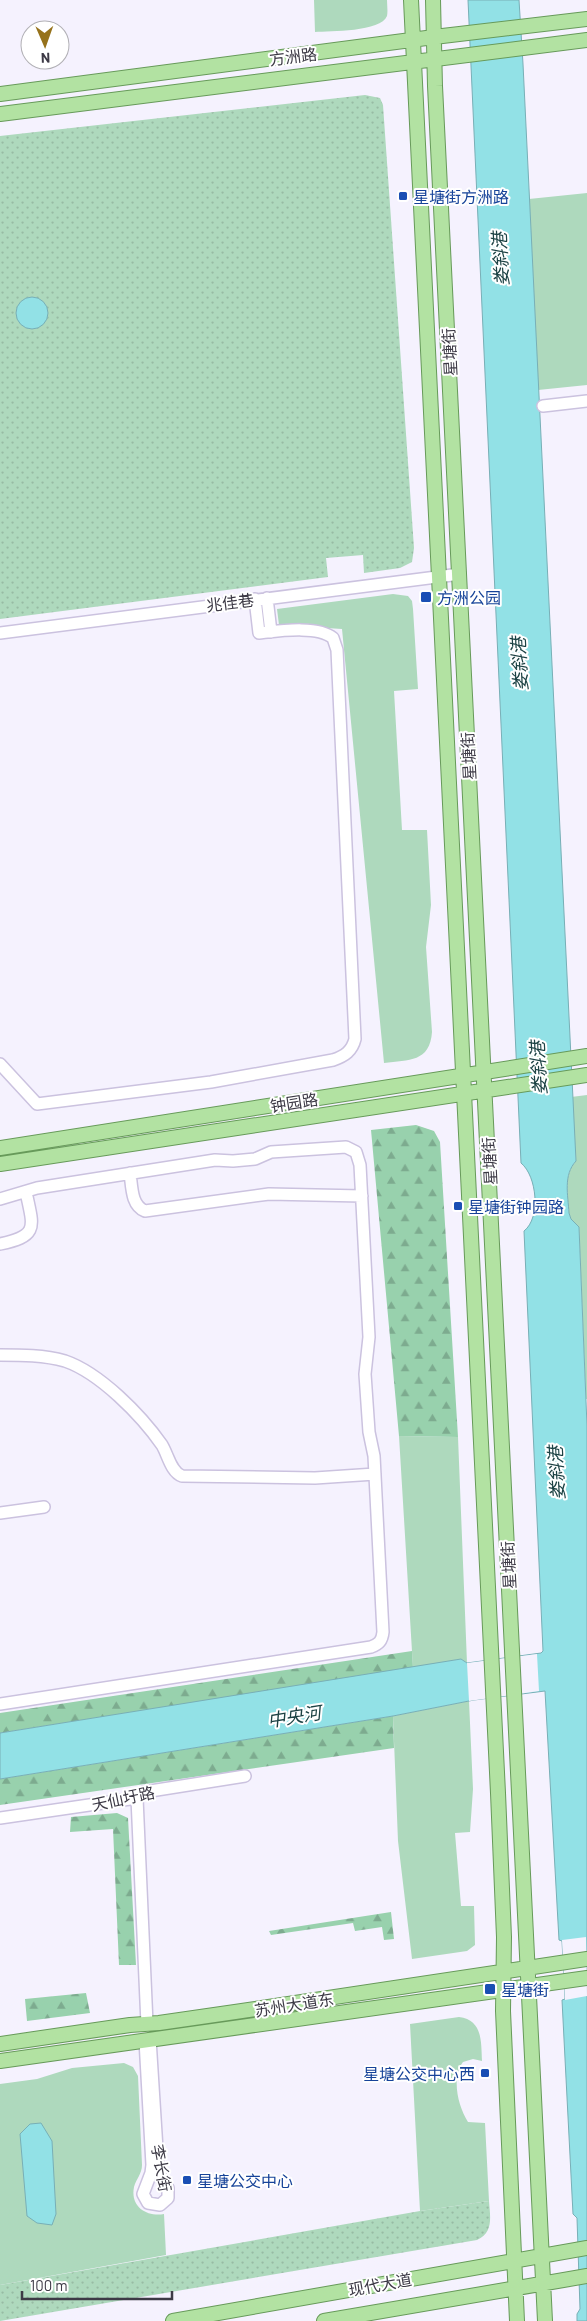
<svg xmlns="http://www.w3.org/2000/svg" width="587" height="2321" font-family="Barlow,'Noto Sans SC',sans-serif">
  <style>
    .grass { fill: #aed9bd }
    .forest { fill: url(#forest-firs) }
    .park { fill: url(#park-dots) }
    .water { fill: #92e1e6; stroke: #78afb6 }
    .pier { fill: #f5f2fe }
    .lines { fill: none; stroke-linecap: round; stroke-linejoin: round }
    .minor-casing { stroke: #cbc2df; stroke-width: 14 }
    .major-casing { stroke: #679a5a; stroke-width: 16 }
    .minor { stroke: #fff; stroke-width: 11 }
    .major { stroke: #b2e2a2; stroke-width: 14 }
    .transit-dot { fill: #1a4fb4; stroke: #fff; stroke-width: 2 }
    .labels { text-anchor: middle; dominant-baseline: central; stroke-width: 4; stroke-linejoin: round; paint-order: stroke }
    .street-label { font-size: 16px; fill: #3d3a46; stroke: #fff }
    .transit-label { font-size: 16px; fill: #164399; stroke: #fff; text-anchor: start }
    .water-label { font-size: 18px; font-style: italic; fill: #1c4244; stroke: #fff }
  </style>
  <defs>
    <pattern id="forest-firs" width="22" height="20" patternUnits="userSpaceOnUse" patternTransform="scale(1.25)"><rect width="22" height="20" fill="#98d1ad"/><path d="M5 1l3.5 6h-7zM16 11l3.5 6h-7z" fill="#7dab8f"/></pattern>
    <pattern id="park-dots" width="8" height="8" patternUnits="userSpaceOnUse" patternTransform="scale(1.25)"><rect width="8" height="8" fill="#aed9bd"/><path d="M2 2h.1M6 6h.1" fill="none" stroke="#97bba4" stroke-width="1.8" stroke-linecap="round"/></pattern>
  </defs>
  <rect width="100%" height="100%" fill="#f5f2fe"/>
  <path class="grass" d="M314,0h73c0,5 1,11 0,16 -6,16 -57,15 -72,16z
    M587,193v192l-49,5 -9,-191z
    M393,594l15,2 4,5 1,8 5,80 -24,2 8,139h25l4,75 -5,42 6,85c-2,30 -23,28 -48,31l-42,-434 -63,-4 -2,-16z
    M587,1095v304h-1l-7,-172 -8,-8 -2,-6c-1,-18 -6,-38 7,-52l-5,-64z
    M399,1436l59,1 9,226 -6,-4 -48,9z
    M469,1701l4,88 -3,43 -15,1 6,73h13l1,39 -8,6 -55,8 -14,-118 -5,-125z
    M459,2017c24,3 22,25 23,44l-9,-2 -10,3c-12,16 -5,44 5,60l17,1 4,78 -69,10 -10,-187z
    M124,2063l9,4 5,9 4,89c0,9 -6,14 -8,22 -4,20 13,30 30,27l2,41 -166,30v-201l37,-5 35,-11z"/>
  <path class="forest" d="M416,1125l18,6 6,11 18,295 -59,-1 -28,-306z
    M412,1651l1,17 -413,65v-20z
    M393,1716l1,32 -394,57v-26z
    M117,1813l11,5 8,147h-17l-6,-136 -43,3 1,-15z
    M391,1912l3,27 -10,1 -2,-13 -27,4 -2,-8 -82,12 -2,-4z
    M86,1993l4,20 -63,8 -2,-22z"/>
  <path class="park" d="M365,95l15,3 3,7 31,443 -2,14 -12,6 -36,5 -1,-18 -37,3 2,19 -328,42v-483z
    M489,2201c1,15 5,32 -12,39l-477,81v-36l420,-74z"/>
  <path class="water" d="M468,0h51l4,64 53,1097c-13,14 -8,34 -7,52l2,6 8,8 8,199v895h-10v-7l3,-5 -3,-91 -4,-4 -11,-214 3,-1 -3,-58 -3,-1 -14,-249 -71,9 -81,16 -393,63v-46l461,-74 6,4 74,-10 2,-2 -19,-420c17,-13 13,-55 -3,-68z
    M16 313a16 16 0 1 1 32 0a16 16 0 1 1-32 0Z
    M41,2123l11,18 4,73 -4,11 -15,-2 -10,-7 -7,-82 10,-10z"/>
  <path class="pier" d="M537,1654l2,37 -70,10 -2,-38z
    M586,1937l1,59 -22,4 -3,-60z"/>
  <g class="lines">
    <defs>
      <path id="minor" d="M543,406l44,-5
        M267,598l4,34
        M0,633l460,-59
        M0,1064l37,40 174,-22 122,-22c12,-4 19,-9 22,-21l-18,-389 -4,-12c-15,-13 -55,-7 -74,-5l-4,-34
        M130,1173c2,14 1,32 15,38l124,-17 93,2
        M0,1199l37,-11 178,-28 18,1 22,-2 16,-7 75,-5 10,5 4,13 9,172 -4,37 4,58 5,24 9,176c-1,9 -4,12 -12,15l-371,57
        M0,1244c40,-8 33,-18 26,-52
        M0,1355c21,0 44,0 65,6 35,12 76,54 97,84 6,10 9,27 20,31l133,2 60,-4
        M0,1513l44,-6
        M137,1798l10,226
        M0,1818l137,-20 7,-6 101,-16
        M145,2040l7,125 -1,8 -8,21 5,9 12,2 8,-7v-10l-7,-10 -3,-13 -8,-126"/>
      <path id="major" d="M411,0l87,1793 6,144 -1,74 14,310
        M433,0l2,86 110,2235
        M0,94l434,-57 153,-18
        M0,114l587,-74
        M0,1148l587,-92
        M0,1164l587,-89
        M0,2044l130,-19 29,-2 76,-11 352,-53
        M0,2061l587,-83
        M173,2321l414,-73
        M324,2321l263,-45"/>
    </defs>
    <use href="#minor" class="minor-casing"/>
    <use href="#major" class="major-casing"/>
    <use href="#minor" class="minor"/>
    <use href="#major" class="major"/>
  </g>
  <g class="transit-dot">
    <rect x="398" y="191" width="10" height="10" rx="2.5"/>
    <rect x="420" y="591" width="12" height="12" rx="2.5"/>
    <rect x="453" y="1201" width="10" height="10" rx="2.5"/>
    <rect x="484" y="1983" width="12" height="12" rx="2.5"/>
    <rect x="480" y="2068" width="10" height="10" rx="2.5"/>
    <rect x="182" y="2175" width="10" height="10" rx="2.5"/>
  </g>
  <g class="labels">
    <g class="street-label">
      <text transform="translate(293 56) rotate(-7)">方洲路</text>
      <text transform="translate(449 352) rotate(-93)">星塘街</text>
      <text transform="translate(230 602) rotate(-7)">兆佳巷</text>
      <text transform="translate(468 756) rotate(-93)">星塘街</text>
      <text transform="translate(294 1102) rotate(-9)">钟园路</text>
      <text transform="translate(489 1161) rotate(-93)">星塘街</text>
      <text transform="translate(508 1565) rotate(-93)">星塘街</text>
      <text transform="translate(123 1798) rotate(-12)">天仙圩路</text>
      <text transform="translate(294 2004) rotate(-9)">苏州大道东</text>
      <text transform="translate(162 2168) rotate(80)">李长街</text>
      <text transform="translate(380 2284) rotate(-10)">现代大道</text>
    </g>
    <g class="transit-label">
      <text x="413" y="196">星塘街方洲路</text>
      <text x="437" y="597">方洲公园</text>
      <text x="468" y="1206">星塘街钟园路</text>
      <text x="501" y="1989">星塘街</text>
      <text x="475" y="2073" text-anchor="end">星塘公交中心西</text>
      <text x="197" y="2180">星塘公交中心</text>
    </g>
    <g class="water-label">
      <text transform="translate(500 259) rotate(-93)">娄斜港</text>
      <text transform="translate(519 664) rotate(-93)">娄斜港</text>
      <text transform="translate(538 1068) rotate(-93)">娄斜港</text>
      <text transform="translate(556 1473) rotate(-93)">娄斜港</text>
      <text transform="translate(294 1716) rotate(-9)">中央河</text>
    </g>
  </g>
  <g transform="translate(45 45) rotate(178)"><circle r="24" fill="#ffffff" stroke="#b1b0b5"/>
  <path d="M0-4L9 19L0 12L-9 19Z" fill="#96721b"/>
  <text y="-8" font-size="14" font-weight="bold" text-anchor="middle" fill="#3d3a46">N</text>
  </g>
  <path d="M22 2291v8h150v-8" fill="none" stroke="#3d3a46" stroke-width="2.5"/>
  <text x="30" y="2291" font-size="15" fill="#3d3a46" stroke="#ffffff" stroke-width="4" paint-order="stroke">100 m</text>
</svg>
